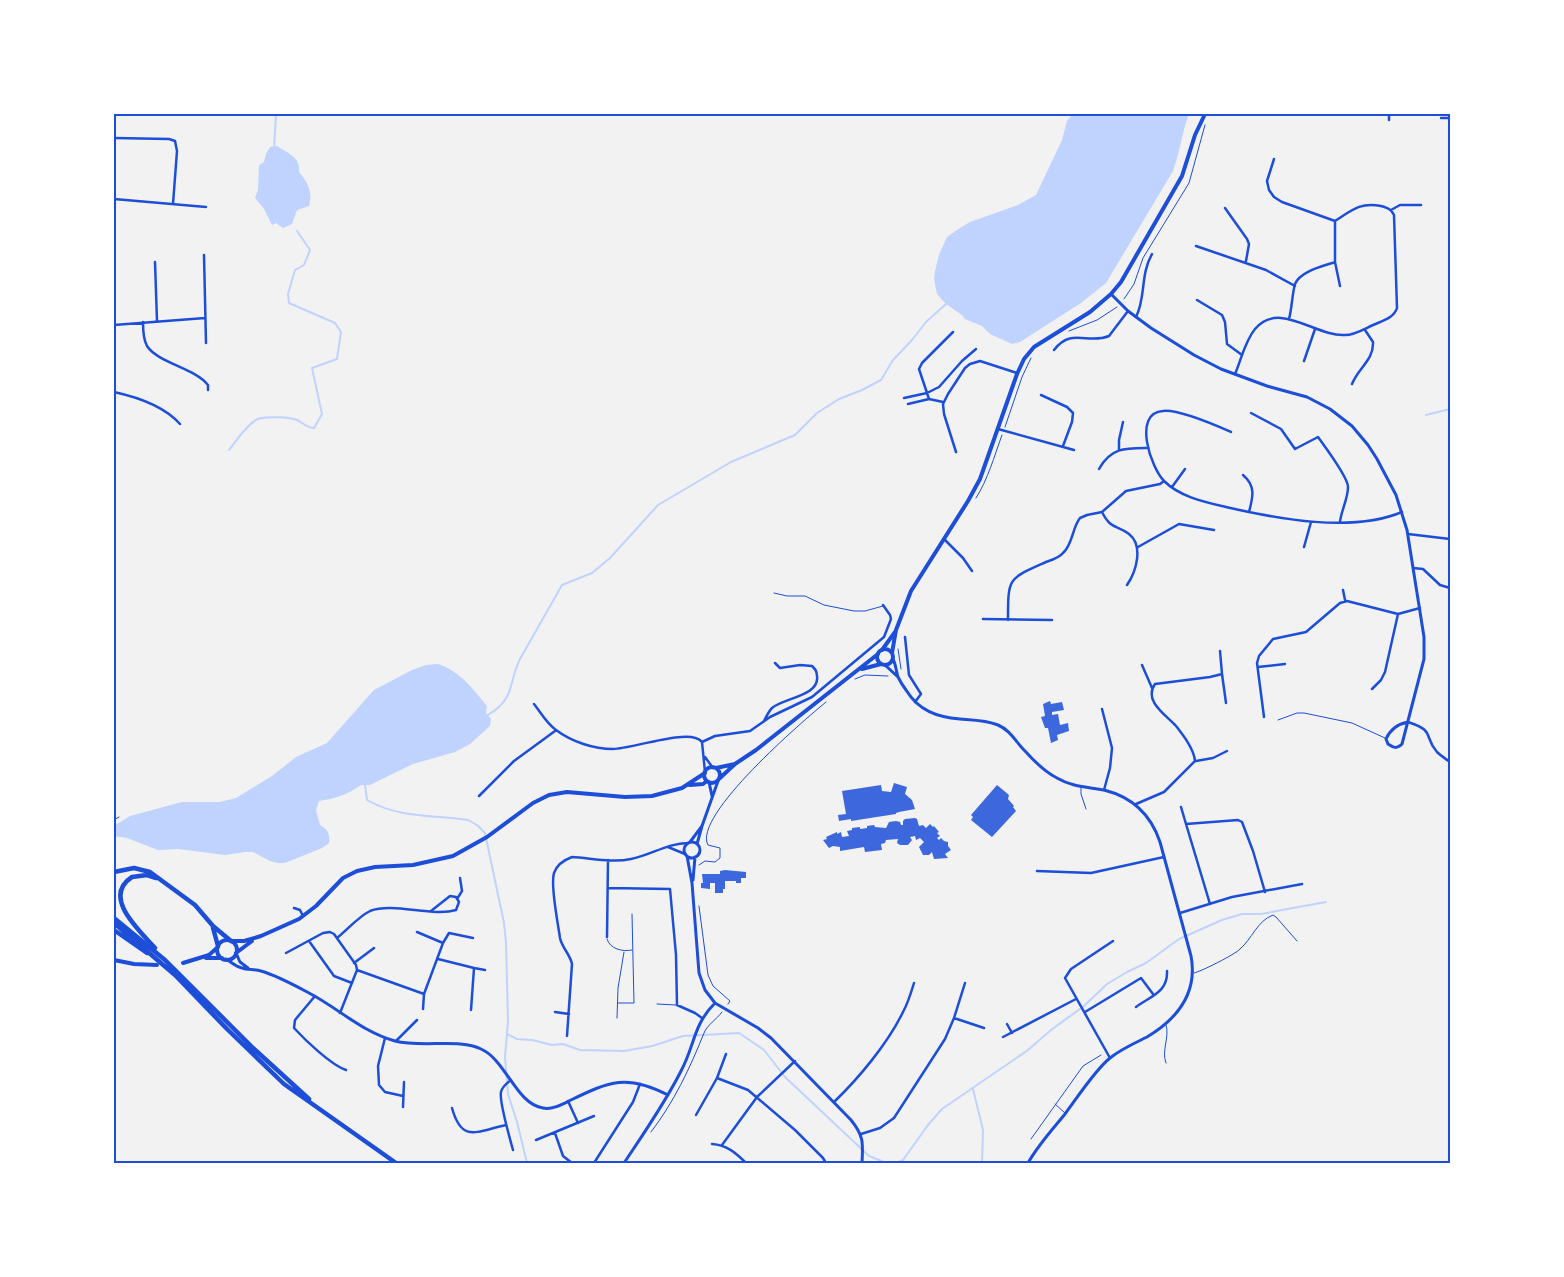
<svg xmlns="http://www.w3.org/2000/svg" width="1564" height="1277" font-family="'DM Sans',sans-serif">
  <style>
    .water { fill: #bfd3fe }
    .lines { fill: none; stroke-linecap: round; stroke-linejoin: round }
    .stream { stroke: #bfd3fe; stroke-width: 2 }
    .building { fill: #3d67dc }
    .path { stroke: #1d4ed8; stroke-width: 1 }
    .service { stroke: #1d4ed8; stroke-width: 1 }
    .minor { stroke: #1d4ed8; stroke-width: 2.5 }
    .tertiary { stroke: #1d4ed8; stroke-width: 3 }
    .secondary { stroke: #1d4ed8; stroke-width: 4 }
    .trunk { stroke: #1d4ed8; stroke-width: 4.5 }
    .neatline { fill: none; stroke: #1d4ed8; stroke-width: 2 }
  </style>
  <rect width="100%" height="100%" fill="#f2f2f2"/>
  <path class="water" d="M1073,114h116c-7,18 -9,38 -16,57l-67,112 -25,20 -61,39 -8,2 -22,-10 -8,-8 -17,-7 -3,-4 -16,-11 -9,-10 -3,-15 1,-8 4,-16 8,-18 13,-9 10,-6 48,-17 18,-10 26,-55 5,-19z
    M277,146c10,7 24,11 22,26 9,11 14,20 10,34l-12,4 -5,14 -9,4 -7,-5 -4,2 -8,-16 -9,-11 3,-8 1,-25 5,-3 2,-8 4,-7z
    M438,664c22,7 35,25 49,42l-1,7 5,6 -1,7 -20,18 -15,8 -42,12 -43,21h-9c-12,9 -27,14 -42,16l-3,9 4,15c8,5 10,8 9,18l-7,5 -37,15h-7l-8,-2 -17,-9h-8l-20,3 -47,-6 -20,1 -31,-12 -13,-2v-10l16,-10 52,-14h38l16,-4 36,-22 24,-19 31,-14 47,-53 38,-20 14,-5z"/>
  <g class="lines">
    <path class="stream" d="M274,148l2,-34
      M1426,415l24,-6
      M229,450c7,-9 19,-27 29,-31 8,-3 32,-2 39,1 6,3 10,8 17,8l8,-14 -10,-46 25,-9 4,-27 -6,-9 -46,-20 -1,-9 7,-24 9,-5 6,-15 -13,-19
      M488,715c28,-17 20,-32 32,-56l42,-74 30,-12 18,-15 48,-53 73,-43 64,-27 22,-22 22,-14 23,-9 19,-10 12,-20 19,-20 14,-18 20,-18
      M365,785l2,15c31,18 67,15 101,20l9,5 8,8 19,90 2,20 2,78 -3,36 3,37 9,28 10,41
      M507,1034l10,5 15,1 20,5 11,-1 17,6 44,1 28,-5 31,-10 56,-3 25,17 21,27 84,79 15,6 12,1 7,-3 25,-35 14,-16 86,-59 23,-20 33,-24 23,-22 20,-12 19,-9 33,-24 43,-19 20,-6h19l65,-12
      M973,1089l10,41 -1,33"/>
  </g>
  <path class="building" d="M1050,701l1,3 11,-2 2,8 -12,2v3l6,-1 2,11 8,-2 1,8 -12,4 1,5 -7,3 -3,-15h-3l-4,-11 4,-1 -2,-12z
    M894,783l13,4 -2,7 7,6 3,9 -16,3 -3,1v1l-45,7v-2l-12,2 -1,-6 8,-1 -4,-23 39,-6 1,6 9,1z
    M997,785l12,10 -1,4 6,7 -1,1 3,4 -24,26 -21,-17 2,-3 -2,-2z
    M915,818l2,1 2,7 4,-1 3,3 4,-4 3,3 1,-1 5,6 -2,1 3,3 -3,2 2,2 2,-2 3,3 4,1v4l3,4 -6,4 3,4 -14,1 -2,-7 -3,3h-6l-4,-8 5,-5 -4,-4 -4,2 -1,-4 -5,1 2,3 -4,5h-8l-3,-2 1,-4 -12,1 -1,3 -4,1 1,6 -17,2 -1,-5 -24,4v-4l-7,-1 -4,2 -6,-8 4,-1 -1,-2 11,-5v2l4,-2 1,5 7,-1 -2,-5 5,-1v-2l8,-1v2l7,-1v-2l7,-1 1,2 11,1 3,-6 7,-1 4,1 1,3h2v-4l2,-2z
    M725,870l21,2v6h-5v5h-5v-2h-11v8h-2v4h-8v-10h-5v6l-9,-1v-5h2l-1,-9h18v-3z"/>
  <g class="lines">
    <path class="path" d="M1124,299l10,-15 9,-26 46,-75 16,-58
      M1069,331l28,-11 20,-13
      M1005,427l17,-50 9,-19
      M976,498c12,-19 18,-41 26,-63
      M898,649l3,20
      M855,679l10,-4 23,1
      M699,865l6,-4 10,1 5,-4v-10l-12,-3c-16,-29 96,-125 118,-143
      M699,906l9,69 5,11 17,15 -2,3
      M651,1132c23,-30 39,-64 53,-99 3,-8 13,-14 18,-21"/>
    <path class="service" d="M774,593l13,3h18l19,9 30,6h11l18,-5
      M1278,720l19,-7h7l48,10 33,15
      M1081,788v6l5,15
      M114,820l5,-3
      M607,939c3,10 15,13 25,11
      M1194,973c6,-1 42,-19 46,-24 12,-10 17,-28 33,-34l3,2 21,24
      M618,1003h16l-2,-89
      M657,1004l19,1
      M617,1018l1,-30 6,-36
      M1166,1025c4,12 -5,26 0,38
      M1055,1104l10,9
      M1031,1139l52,-73 18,-11"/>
    <path class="minor" d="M1389,114v6
      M1441,118h9
      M114,138l55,1 6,2 2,10 -4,53
      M114,199l92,8
      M1225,208l22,31 2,5 -3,17
      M1391,210l9,-5h21
      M1335,221v41l5,24
      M1196,246l70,24 29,16
      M204,255l2,88
      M155,262l2,59
      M1197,300l25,15 3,7 2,22 15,11
      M1136,317c10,-19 4,-42 16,-63
      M1289,319c3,-11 3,-24 6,-35 5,-13 29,-18 40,-22
      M143,322c0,8 0,17 4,24 11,17 48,22 61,39v5
      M114,325l91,-7
      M1054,350c18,-23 33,-5 55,-14l19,-25
      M1304,361l11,-32
      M1235,374c6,-14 10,-33 20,-45 24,-29 61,8 90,6 10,0 19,-6 28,-10 9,-4 21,-7 24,-17l-3,-93c-3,-6 -6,-7 -13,-9 -21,-4 -29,4 -46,15l-53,-19 -8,-5 -5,-7 -2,-9 7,-22
      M1352,384c6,-16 22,-24 21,-42l-8,-12
      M114,392c23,5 50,14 66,32
      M1041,395l26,12 6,6 -1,9 -9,24
      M904,398l23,-5 12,-6 23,-26 14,-12
      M929,399l-10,-30 3,-6 31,-31
      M908,404l21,-5 14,3
      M1251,413l30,16 14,20 23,-12c7,10 30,40 30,50 0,12 -7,24 -8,35
      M998,429l76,21
      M1231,432c-16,-7 -52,-23 -68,-21 -31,2 -12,57 1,70 16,16 41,21 62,26 52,12 126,26 176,5
      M1119,449v-9l4,-18
      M956,452l-12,-38 -1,-10 5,-10 17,-26 5,-4 10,-3 37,12
      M1099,469c12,-22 27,-21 49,-21
      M1243,475c13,11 10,22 6,37
      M1172,487l13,-18
      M1102,512c9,18 14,12 27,22 15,12 7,38 -2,51
      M1408,534l42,5
      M944,539l19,19 9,13
      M1138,547l41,-23 35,6
      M1304,547l7,-25
      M1413,568l10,1 17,16 10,3
      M1343,590l2,10
      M983,619l69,1
      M1008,620c0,-43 0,-41 38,-58 6,-2 13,-4 17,-9 10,-9 9,-25 17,-35l7,-3 15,-3 24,-21 34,-7 4,-3
      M905,637l4,38 12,19 -6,8
      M1220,651l2,23
      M1142,665l10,23
      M1258,667l27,-3
      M1372,689l9,-9 4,-8 13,-58
      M534,704c7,9 13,20 22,26 16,12 38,19 57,19 19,0 78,-22 89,-7l3,30
      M1102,709l10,39 -2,20 -6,22
      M1264,717l-7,-54 2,-7 14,-17 33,-7 34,-29 7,-2 51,13 22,-6
      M764,721c2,-4 5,-10 8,-13 11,-10 48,-12 45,-32 0,-5 -2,-7 -5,-10l-12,-1 -20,3 -5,-5
      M1408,722c28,9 15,14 29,30 4,4 9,7 13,10
      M702,742l13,-6 35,-5 20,-14 42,-20 72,-60 7,-18 -1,-4 -7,-10
      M705,757l8,11
      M1196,761l17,-3 14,-7
      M479,796l35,-35 41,-30
      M1136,804l28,-12 31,-31c-1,-12 -12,-26 -19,-35 -10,-11 -33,-25 -21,-42l55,-7 12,-3 4,29
      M1181,807l5,17
      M668,847l17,7
      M1037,871l54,2 73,-16
      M608,888l62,1 6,66 1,50 18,8 7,5
      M457,899l5,-8 -2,-13
      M1210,904l-24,-80 52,-4 4,2 11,29 12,41
      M294,908l6,2 3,6
      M1180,913l52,-16 70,-13
      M607,937l1,-77
      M337,938c10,-8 21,-21 33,-27 23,-9 62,6 86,-1l3,-8 -3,-5 -6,-1 -19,15
      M309,941l25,35 18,7
      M443,943l6,-10 24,5
      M286,953l37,-20 7,-1 4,2 22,31 1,5 -17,43
      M438,959l36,9 -3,42
      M354,963l20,-15
      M474,968l11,2
      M357,970l67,24 19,-51 -26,-11
      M315,996l-20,24 -1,8c11,12 37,37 52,42
      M1136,1007c15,-11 32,-15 31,-36
      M423,1009l1,-15
      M555,1012l14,2
      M1085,1012l56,-34 12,16
      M954,1018l30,10
      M1007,1024l5,9
      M567,1036l5,-72c-2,-10 -10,-16 -12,-26 -2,-15 -10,-53 -6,-65 3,-9 10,-13 18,-16 19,1 40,6 59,2 20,-4 37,-16 57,-16
      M1003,1037l73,-38
      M385,1038l-7,28 1,19 6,7 18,4
      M396,1041l21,-21
      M1110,1058l-45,-80 6,-9 42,-28
      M717,1078l9,-24
      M511,1080c-4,3 -9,7 -10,12 -2,9 9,47 12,58
      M568,1101l10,22
      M834,1102c25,-24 54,-59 69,-90 5,-9 8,-19 11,-29
      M403,1107l1,-25
      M452,1108c10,36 25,23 54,17
      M696,1115l21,-37 31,12 47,40 28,28 3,5
      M555,1133l8,23 9,7
      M861,1134l19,-6 14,-10 51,-79 9,-21 11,-35
      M536,1140l58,-24
      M712,1144c15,1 24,9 34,19
      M722,1145l35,-48 38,-36
      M594,1163l39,-61 7,-18"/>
    <path class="tertiary" d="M1111,294l17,17 23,17 43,27 27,14 46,17 40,11 23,12 22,17 16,19 9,14 19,36 11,35 17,107v22l-22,85c-5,5 -8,4 -14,0l-2,-5c4,-9 12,-15 22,-17
      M893,659c3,6 3,12 5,18 2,4 5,9 8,13 13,21 31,27 54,29 13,1 26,1 38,6 12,5 18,17 27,26 9,10 20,21 32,27 15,9 31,9 47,12 28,7 47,25 56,52l31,114c7,37 -14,63 -44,81 -12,6 -26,12 -37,21 -15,12 -33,40 -45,56 -13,16 -27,31 -37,49
      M885,665l13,12
      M709,782l3,14
      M690,842l12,-16 16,-45
      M684 850a8 8 0 1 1 16 0a8 8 0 1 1-16 0Z
      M697,844l5,-18
      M687,856l5,27 7,90 6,17 10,13 43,25 13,10 80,82c13,16 12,23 11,43
      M693,880l2,-23
      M236,953l4,9 8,6
      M226,959c5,3 10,8 16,9 6,2 13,1 19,3 17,5 33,14 48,22 29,15 53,39 86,48 27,7 65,-3 86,8 25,11 35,55 62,59 9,2 20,-4 28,-8 39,-19 56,-26 97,-5
      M624,1163c20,-30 41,-60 57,-92 14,-26 12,-46 34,-68"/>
    <path class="secondary" d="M877 657a8 8 0 1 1 16 0a8 8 0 1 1-16 0Z
      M882,650l13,-18
      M892,653l4,-23 15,-39 57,-90 12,-22 37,-105 7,-15 10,-12 56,-35 21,-18 10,-12 61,-106 13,-41 10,-21
      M862,669l19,-5
      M704 775a8 8 0 1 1 16 0a8 8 0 1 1-16 0Z
      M716,768l19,-4
      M720,778l15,-14 21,-14 122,-96
      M690,785l13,-1 4,-3
      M217 950a10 10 0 1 1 20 0a10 10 0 1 1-20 0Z
      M232,941h12l17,-5 38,-17 17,-13 27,-28 14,-7 18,-4 38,-2 40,-9 34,-19 46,-34 16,-8 18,-3 58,5 27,-1 30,-8 23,-15
      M236,953l16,-12
      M206,958h16
      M114,960l20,4 23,1
      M183,963l26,-8 9,-8"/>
    <path class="trunk" d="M114,872l20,-4 16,4 45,33 18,21 18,15
      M114,918l51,42 88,88 56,51
      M114,923l61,52 52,54 57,55 112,79
      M213,928l5,18
      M114,930l33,23
      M155,948c-15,-17 -54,-51 -23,-71l15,-2 9,3"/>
  </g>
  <rect width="1564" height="1277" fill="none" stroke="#ffffff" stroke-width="230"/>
  <rect x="115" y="115" width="1334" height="1047" class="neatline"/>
</svg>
